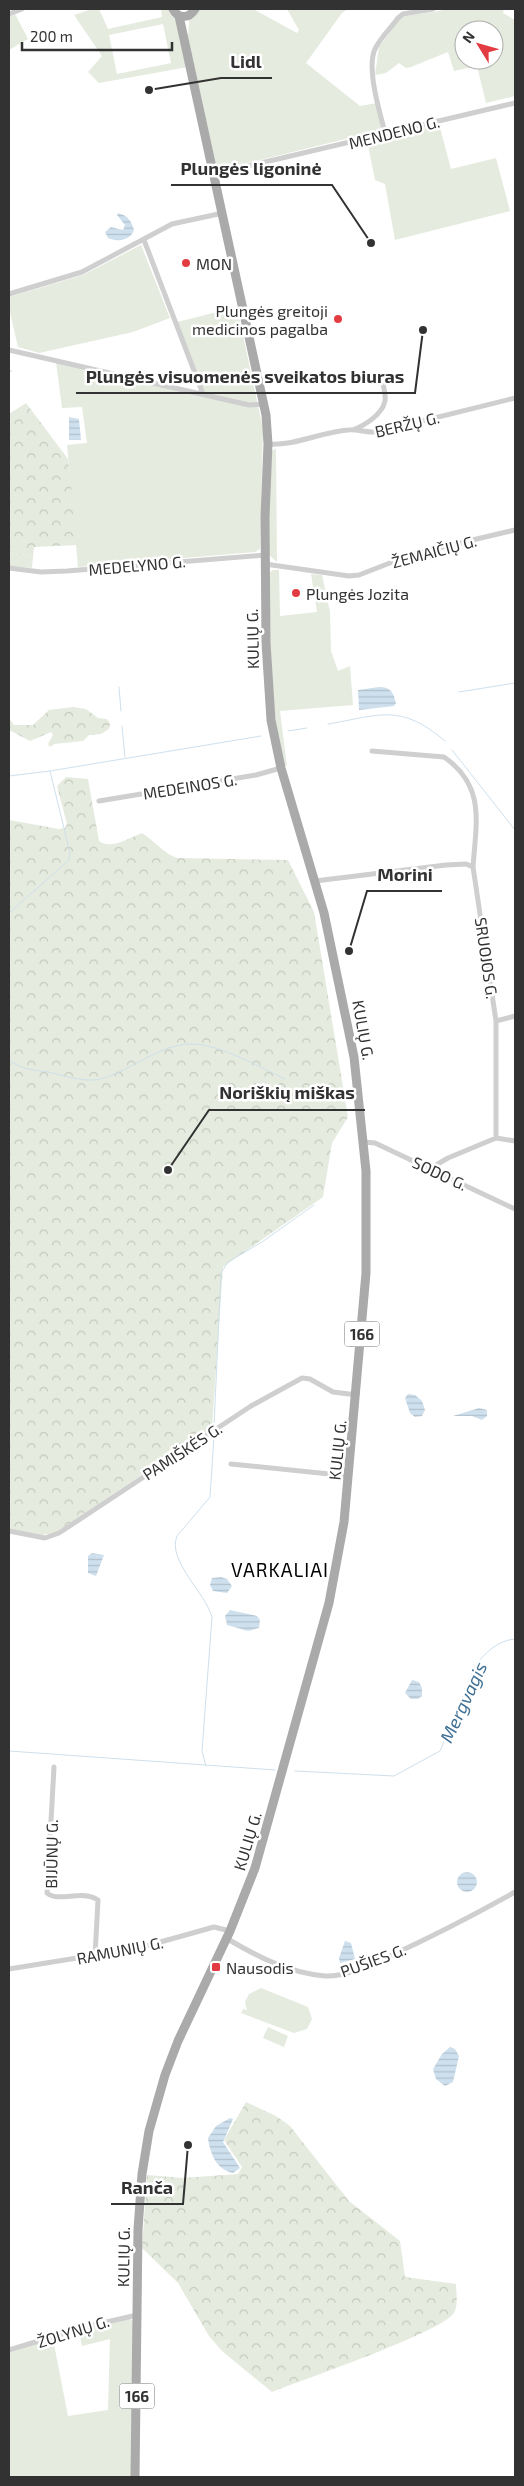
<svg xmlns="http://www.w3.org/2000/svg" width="524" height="2486" font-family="'Exo 2',sans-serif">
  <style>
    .grass { fill: #e5ebde; fill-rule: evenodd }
    .forest { fill: url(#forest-crowns) }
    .water { fill: url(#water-rules) }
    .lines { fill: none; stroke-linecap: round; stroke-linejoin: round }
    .stream { stroke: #cee0ed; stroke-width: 1 }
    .minor { stroke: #cfcfcf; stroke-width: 5 }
    .primary { stroke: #aaa; stroke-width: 9 }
    .poi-dot { fill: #e23b42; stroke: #fff; stroke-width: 2 }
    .labels { text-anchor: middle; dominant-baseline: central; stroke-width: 5; stroke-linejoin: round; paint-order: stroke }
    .shield { fill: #fff; stroke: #707070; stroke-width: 1 }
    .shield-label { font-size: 15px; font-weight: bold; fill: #323232 }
    .street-label { font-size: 16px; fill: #323232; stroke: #fff }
    .poi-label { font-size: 16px; fill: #323232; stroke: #fff; text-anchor: start }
    .water-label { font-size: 18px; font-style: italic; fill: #407094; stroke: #fff }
    .quarter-label { font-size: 19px; letter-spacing: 1px; fill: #000; stroke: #fff }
    .leader { fill: none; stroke: #323232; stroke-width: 2 }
    .callout-dot { fill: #323232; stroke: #fff; stroke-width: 2 }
    .callout-label { font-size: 18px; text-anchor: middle; font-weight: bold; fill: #323232; stroke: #fff; stroke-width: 5; stroke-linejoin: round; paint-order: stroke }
  </style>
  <defs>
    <pattern id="forest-crowns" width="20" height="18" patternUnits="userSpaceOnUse" patternTransform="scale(1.25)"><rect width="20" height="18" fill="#e5ebde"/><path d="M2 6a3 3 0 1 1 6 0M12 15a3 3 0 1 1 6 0" fill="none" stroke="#c5cabf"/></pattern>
    <pattern id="water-rules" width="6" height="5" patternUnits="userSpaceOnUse" patternTransform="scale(1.25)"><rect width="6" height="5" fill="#cee0ed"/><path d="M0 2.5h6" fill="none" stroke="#b1c1cc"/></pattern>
  </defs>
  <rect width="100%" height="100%" fill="#fff"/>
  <path class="grass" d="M92,9h7l9,20 54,-12 -1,-8h8l10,13 9,45 -89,16 -11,-11 14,-16 -28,-41zM163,24l8,39 -54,11 -8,-39z
    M197,9h56l44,24 2,-3 -12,-21h61l-6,4 -36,50 54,43 17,-3 5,27 -159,39 -7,-4 -28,-128 1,-17z
    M450,9h54l-1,4 12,7v76l-29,7 -9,-37 -23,5 -6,-19 -37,15 -5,1 -7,-5 -13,10 -11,2 4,-28 22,-30zM464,30h30v30h-30z
    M15,14l13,25 -19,11v-33z
    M439,124l12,45 45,-11 14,53 -115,29 -10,-56 -10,-4 -8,-40z
    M141,245l29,73 -37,14 -94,21 -21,-6 -9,-39v-11l74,-22z
    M237,307l26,122 -3,120 -5,3 -177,15 -11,-122 20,-2 -5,-36 -20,1 -6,-46 150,35 -29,-75z
    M276,448l1,114 -8,-7 -1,-15 3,-88z
    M9,553l24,4 -1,11 -23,-2z
    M273,570h6l1,46 37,-4 -6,-38 11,1 8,37 1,39 7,20 12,-5 3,39 -73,6 7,55 -3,-1c-15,-64 -14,-127 -15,-192z
    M261,1988l47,19 4,12 -5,10 -13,4 -53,-20 2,-4 4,1 -2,-8 4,-8z
    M268,2027l20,9 -4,11 -21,-9z
    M128,2317l4,3 1,3 -2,154h-122v-124l44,-14 15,77 40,-6 2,-71 -28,7 -3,-15z"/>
  <path class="forest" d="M26,403l42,56 10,86 -44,2 -1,10 -24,-4v-139z
    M73,707l13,2 12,9 9,1 3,5 -1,5 -8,5 -12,1 -6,6 -29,3 -4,3 -2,-3 5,-9 -2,-3 -21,9 -21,-11v-12l5,7h19l16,-15z
    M66,777l22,2 11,62c12,9 30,-3 43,-8 13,8 22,21 35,25l111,2 26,52 34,205 -16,26 -9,54 -100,70 -11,161 -157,105 -14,2 -32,-6v-709l50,9 6,-1 2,-4 -10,-38z
    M246,2102l30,14 14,10 59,75 51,40 5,36 51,7c0,9 3,22 -3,30 -14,19 -151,66 -181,78l-50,-41 -13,-15 -31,-53 -36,-35 5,-73 36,3 55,-4 4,-7 -18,-27z"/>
  <path class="water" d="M118,213c10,3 13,7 16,17 -4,11 -17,12 -26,8l-3,-6 6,-5 12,3 2,-5 -8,-10z
    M69,417l10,2 2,21h-12z
    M379,687c12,0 14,5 17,16l-2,3 -35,4 -1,-20z
    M408,1394l7,1 7,6 3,9 -3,6 -7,1 -5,-4 -5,-15z
    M479,1408l8,2v6l-5,4 -10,-4h-19z
    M92,1553l12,2 -8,21 -8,-3v-17z
    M221,1577l6,2 5,7 -5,7 -14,-2 -3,-6 2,-7z
    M230,1610l27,6 3,4 -1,8 -11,3 -21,-6 -2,-9z
    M412,1680l7,2 3,6v8l-4,3h-7l-6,-6z
    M457 1882a10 10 0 1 1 20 0a10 10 0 1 1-20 0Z
    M345,1941l6,2 4,16 -15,4 -1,-5z
    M450,2047l5,2 4,7 -6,26 -8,4 -9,-7 -3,-10 9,-15z
    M230,2118l3,1 -10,23 17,26 -7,5c-16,-3 -23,-19 -25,-35l8,-12z"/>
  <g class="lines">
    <path class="stream" d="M9,371h3
      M119,687l2,24
      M459,692l56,-9
      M328,724c53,-9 72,-21 117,17
      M122,726l3,31
      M288,731l19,-3
      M452,750l63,80
      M9,776l41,-5 211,-35
      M9,913l60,-53 1,-7 -20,-82
      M9,1060c11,9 24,10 39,12 15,3 37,11 52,7 32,-8 58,-35 92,-35 28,0 67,23 93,35
      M214,1426l7,-153 7,-11 34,-20 52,-37
      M9,1751l266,19
      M206,1766l-4,-15 10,-134c-7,-25 -45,-56 -35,-81l33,-39 4,-61
      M295,1771l99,5 46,-25 35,-85c10,-13 23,-26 40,-27"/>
    <path class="minor" d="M9,14l13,-5
      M385,133c-5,-21 -19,-64 -10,-84 5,-11 16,-21 23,-31l5,-4 30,-5
      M214,174l301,-71
      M144,240l59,154
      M9,294l73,-22 90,-48 51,-11
      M9,350l240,55 15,-1
      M353,430c12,-5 29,-15 32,-29 1,-5 -1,-12 -2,-17
      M268,444c27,2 53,-12 80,-14 10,-1 19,3 30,2l137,-34
      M265,564l84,12 10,-1 54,-21 102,-24
      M9,568l32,4 26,-1 198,-16
      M372,751l72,6c42,29 32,66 29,110
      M99,801l157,-26 25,-7
      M315,881l131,-16 20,-1 7,3 23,154v117l-48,20 -17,10
      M496,1021l19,-5
      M496,1138l19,3
      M364,1142l11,1 140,66
      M231,1464l118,12
      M9,1531l36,7 14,-5 192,-127 51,-28 8,1 23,13 24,3
      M54,1767l-7,126c11,10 36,-4 51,7l-3,56
      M226,1938c30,18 63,35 99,38 22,1 45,-12 65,-20 43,-20 84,-41 125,-64
      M9,1969l130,-21 75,-21 16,4
      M9,2350l76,-23 52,-12"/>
    <path class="primary" d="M173,9c5,10 16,10 22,0
      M135,2477l3,-248 4,-55 7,-43 16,-56 13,-34 52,-110 25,-63 74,-265 15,-81 22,-249v-102l-12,-114 -30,-144 -43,-145 -10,-48 -5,-77 -1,-126 3,-73 -2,-29 -87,-399"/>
  </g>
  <g class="poi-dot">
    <circle cx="186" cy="263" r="5"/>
    <circle cx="338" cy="319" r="5"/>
    <circle cx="296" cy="593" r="5"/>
    <rect x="211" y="1962" width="10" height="10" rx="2.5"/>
  </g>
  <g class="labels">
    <g class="shield">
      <rect x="344.5" y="1321.5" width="35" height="25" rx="4"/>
      <rect x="119.5" y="2383.5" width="35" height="25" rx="4"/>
    </g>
    <g class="shield-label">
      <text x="362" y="1334">166</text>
      <text x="137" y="2396">166</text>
    </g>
    <g class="street-label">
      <text transform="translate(394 132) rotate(-14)">MENDENO G.</text>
      <text transform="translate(407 424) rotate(-13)">BERŽŲ G.</text>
      <text transform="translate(434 551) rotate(-15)">ŽEMAIČIŲ G.</text>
      <text transform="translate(137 565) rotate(-5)">MEDELYNO G.</text>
      <text transform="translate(252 639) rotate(-91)">KULIŲ G.</text>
      <text transform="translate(190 786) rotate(-9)">MEDEINOS G.</text>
      <text transform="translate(487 958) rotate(82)">SRUOJOS G.</text>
      <text transform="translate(364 1030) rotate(80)">KULIŲ G.</text>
      <text transform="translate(440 1173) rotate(25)">SODO G.</text>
      <text transform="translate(337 1450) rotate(-84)">KULIŲ G.</text>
      <text transform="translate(182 1451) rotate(-33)">PAMIŠKĖS G.</text>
      <text transform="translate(247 1841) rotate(-73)">KULIŲ G.</text>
      <text transform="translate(51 1854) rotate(-89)">BIJŪNŲ G.</text>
      <text transform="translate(120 1950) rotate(-11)">RAMUNIŲ G.</text>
      <text transform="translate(373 1960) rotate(-20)">PUŠIES G.</text>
      <text transform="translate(123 2257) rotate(-89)">KULIŲ G.</text>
      <text transform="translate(73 2331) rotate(-17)">ŽOLYNŲ G.</text>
    </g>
    <g class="poi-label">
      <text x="196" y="263">MON</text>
      <text x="328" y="310" text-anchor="end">Plungės greitoji<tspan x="328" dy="18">medicinos pagalba</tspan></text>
      <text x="306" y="593">Plungės Jozita</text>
      <text x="226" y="1967">Nausodis</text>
    </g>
    <g class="water-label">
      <text transform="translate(463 1702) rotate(-65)">Mergvagis</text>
    </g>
    <g class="quarter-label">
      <text x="280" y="1569">VARKALIAI</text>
    </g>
  </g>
  <path class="leader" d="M149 90L221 78H272M371 243L332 185H171M423 330L415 393H76M349 951L367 891H442M168 1170L209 1110H365M188 2145L183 2204H111"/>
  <g class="callout-dot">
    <circle cx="149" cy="90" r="5"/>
    <circle cx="371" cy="243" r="5"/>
    <circle cx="423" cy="330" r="5"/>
    <circle cx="349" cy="951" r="5"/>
    <circle cx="168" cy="1170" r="5"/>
    <circle cx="188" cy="2145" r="5"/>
  </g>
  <g class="callout-label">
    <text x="246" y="68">Lidl</text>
    <text x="251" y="175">Plungės ligoninė</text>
    <text x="245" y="383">Plungės visuomenės sveikatos biuras</text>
    <text x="405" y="881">Morini</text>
    <text x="287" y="1099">Noriškių miškas</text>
    <text x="147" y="2194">Ranča</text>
  </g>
  <rect width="524" height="2486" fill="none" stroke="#323232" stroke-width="20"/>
  <g transform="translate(479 45) rotate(307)"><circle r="24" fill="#ffffff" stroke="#adadad"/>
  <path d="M0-4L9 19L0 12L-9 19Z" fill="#e23b42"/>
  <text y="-8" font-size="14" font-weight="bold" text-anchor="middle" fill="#323232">N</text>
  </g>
  <path d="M22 42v8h150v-8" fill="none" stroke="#323232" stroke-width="2.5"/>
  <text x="30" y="42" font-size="15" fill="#323232" stroke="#ffffff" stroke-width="4" paint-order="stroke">200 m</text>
</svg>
